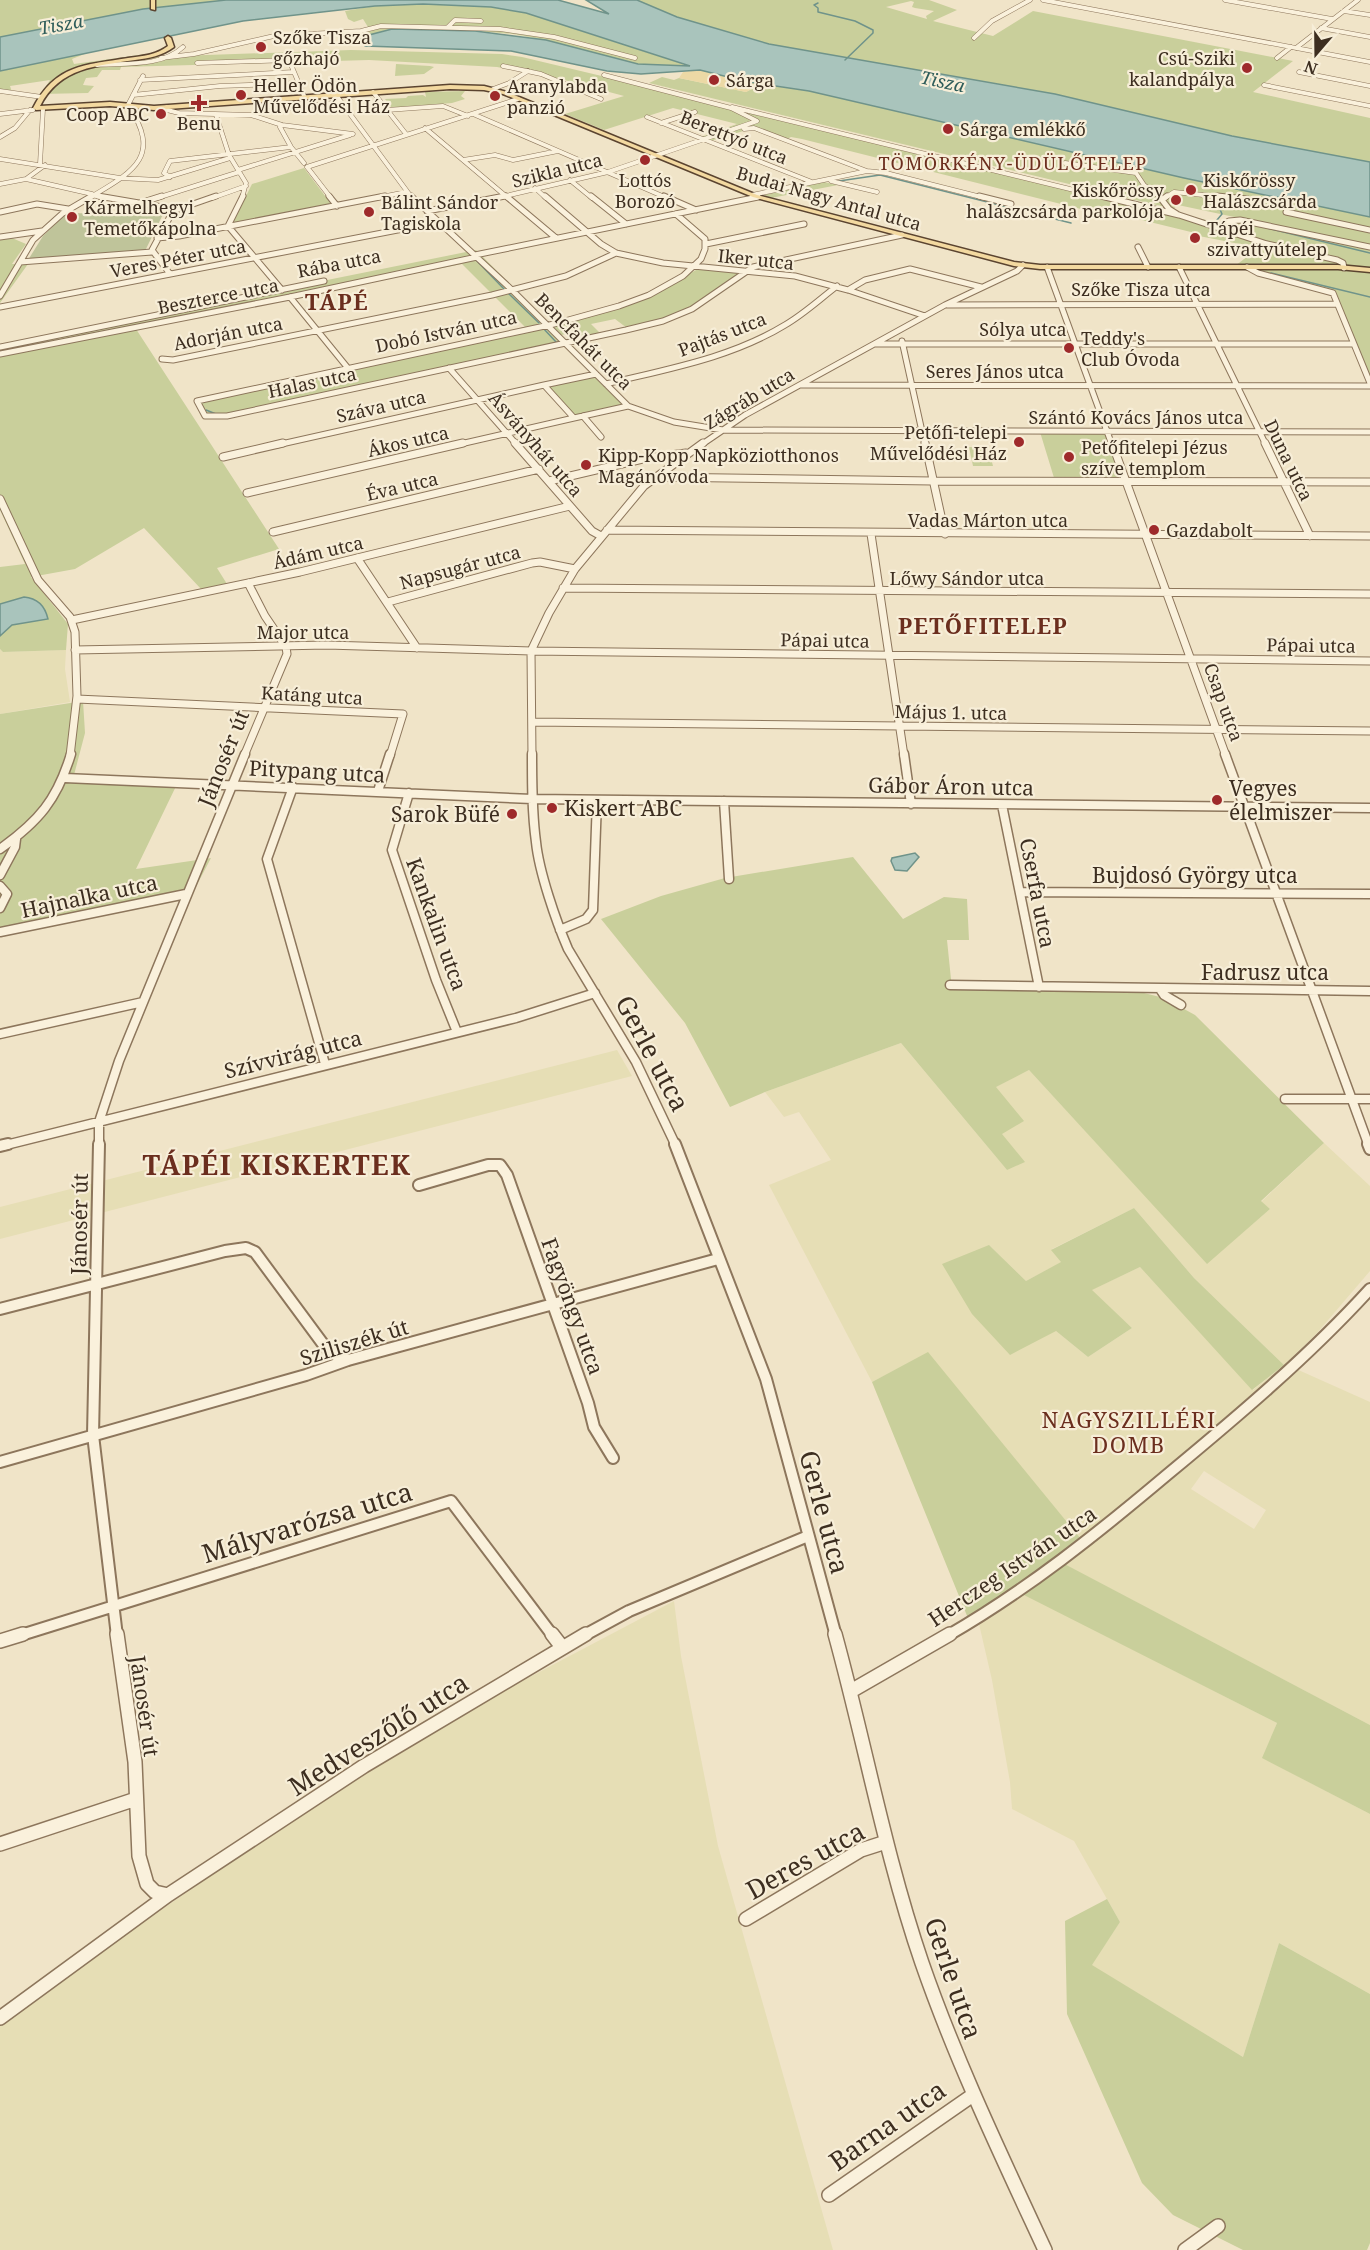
<svg xmlns="http://www.w3.org/2000/svg" width="1370" height="2250" font-family="'Noto Serif',serif">
  <style>
    .farmland { fill: #e6deb5; fill-rule: evenodd }
    .green { fill: #c9cf9b; fill-rule: evenodd }
    .sand { fill: #ecd9a5 }
    .cemetery { fill: #bfc49a }
    .water { fill: #a9c4bc; stroke: #6f938a; stroke-width: 1.5 }
    .lines { fill: none; stroke-linecap: round; stroke-linejoin: round }
    .stream { stroke: #6f938a; stroke-width: 1.5 }
    .minor-far5-casing { stroke: #8d765c; stroke-width: 5 }
    .minor-far4-casing { stroke: #8d765c; stroke-width: 7 }
    .minor-far3-casing { stroke: #8d765c; stroke-width: 9 }
    .minor-far2-casing { stroke: #8d765c; stroke-width: 11 }
    .minor-far1-casing { stroke: #8d765c; stroke-width: 14 }
    .minor-casing { stroke: #8d765c; stroke-width: 16 }
    .major-casing { stroke: #5b4430; stroke-width: 3 }
    .minor-far5 { stroke: #faf1dc; stroke-width: 4 }
    .minor-far4 { stroke: #faf1dc; stroke-width: 5 }
    .minor-far3 { stroke: #faf1dc; stroke-width: 7 }
    .minor-far2 { stroke: #faf1dc; stroke-width: 8 }
    .minor-far1 { stroke: #faf1dc; stroke-width: 10 }
    .minor { stroke: #faf1dc; stroke-width: 13 }
    .major { fill: #f3d9a0; fill-rule: evenodd }
    .poi-dot { fill: #9e2a2b; stroke: #f7eed8; stroke-width: 2 }
    .labels { text-anchor: middle; dominant-baseline: central; stroke-width: 4.5; stroke-linejoin: round; paint-order: stroke }
    .far-water-label { font-size: 18px; font-style: italic; fill: #2f5d5a; stroke: #f7eed8 }
    .far-poi-label { font-size: 18px; fill: #3d2e20; stroke: #f7eed8; text-anchor: start }
    .far-street-label { font-size: 18px; fill: #3d2e20; stroke: #f7eed8 }
    .far-neighbourhood-label { font-size: 18px; letter-spacing: 1.5px; fill: #6b2e1e; stroke: #f7eed8 }
    .street-label { font-size: 21px; fill: #3d2e20; stroke: #f7eed8 }
    .poi-label { font-size: 21px; fill: #3d2e20; stroke: #f7eed8; text-anchor: start }
    .far-district-label { font-size: 22px; font-weight: bold; letter-spacing: 1.5px; fill: #6b2e1e; stroke: #f7eed8 }
    .neighbourhood-label { font-size: 22px; letter-spacing: 1.5px; fill: #6b2e1e; stroke: #f7eed8 }
    .near-street-label { font-size: 26px; fill: #3d2e20; stroke: #f7eed8 }
    .district-label { font-size: 27px; font-weight: bold; letter-spacing: 1.5px; fill: #6b2e1e; stroke: #f7eed8 }
  </style>
  <rect width="100%" height="100%" fill="#f0e4c8"/>
  <path class="farmland" d="M0,649l3,3 63,-2 -1,19 5,33 -70,12z
    M901,1043l106,127 -12,-83 34,-17 178,193 63,-54 -9,-7 63,-59 46,43v85l-53,62 -32,31 85,38v323l-316,-166 25,-21 -151,-185 -56,29 -103,-197 62,-25 -32,-48 -15,5 -19,-25zM1134,1208l60,70 90,87 -31,25 -113,-123 -49,23 41,38 -44,29 -32,-26 -67,-86 37,36 36,-19 -10,-13zM1204,1471l62,39 -12,19 -63,-40z
    M617,1050l15,26 -632,163v-32z
    M1024,1594l253,129 -14,35 107,56v180l-91,-51 -36,114 -152,-92 29,-43 -46,-81 -62,-32 -2,-27 -18,-102 -13,-56z
    M674,1601l7,55 37,190 115,404h-833v-229l351,-242 143,-83z"/>
  <path class="green" d="M0,0h226l-83,9 -143,28z
    M637,0h292l28,10 -24,11 60,15 40,-25 260,50 -40,31 117,26v44l-138,-26 -177,-42 -286,-50 -92,-27zM911,1l3,1 -2,5 3,1 19,3 -8,5 1,3 -41,-12z
    M423,4l68,3 35,6 166,54 -54,-3 -92,-24 -33,-6 -37,-3 -84,-2 -23,6 -8,-2 7,-6 -5,-8 -9,3 -6,-3 -3,-8 30,-5z
    M351,50l151,4 20,3 701,167 10,-4 137,27v20l-29,-2 -1,5 30,2v105l-34,-85 -101,-26 13,-10 -1,-3h15l-2,-5 -66,-13 1,-2 -82,-20 -4,3 -307,-77 -11,-2 -8,4 -33,-12 -40,12 -9,-4 36,-13 -64,-16 -69,22 -39,-16 59,-18 -67,-18 -6,3 -12,-6 -42,-8 -128,-7 -248,7 -1,3h-18l-5,7 -11,1 -3,7 11,1 -6,7 -47,1 9,-14 -40,6 3,9 -13,-2v-22l87,-18 -15,6 2,5 72,-10 5,3z
    M396,64l34,2 4,1 -10,7 -29,2z
    M662,77l12,3 5,-2 67,14 15,-8 48,7 375,87 186,39v29l-192,-41 -5,4 -524,-126z
    M465,91l-4,5 4,3 -13,4 -60,5 -7,-9 21,-1 2,-2 15,-1 3,2 -1,-5z
    M304,168l28,37 -100,19 20,-40z
    M824,182l14,3 -67,13 -8,-3z
    M12,238l14,6 -14,20h16l-28,39v-63z
    M476,250l72,72 -23,5 -63,-63 -326,65 143,220 -62,19 10,16 -26,5 -57,-61 -69,41 -44,8 37,47 -2,26 -63,2 -3,-3v-13l12,-11 35,-6 -33,-18 -14,3v-37l25,-3 -25,-54v-164z
    M698,269l43,4 -32,24 -34,18 -48,13 -12,-9 -24,5 11,11 -24,5 -7,-7 -10,2 -9,-10 92,-27z
    M545,327l16,16 -335,73h-17l-10,-13 1,-2z
    M596,374l32,32 -54,12 -30,-33z
    M1040,432h68l18,50 -71,-1z
    M969,447h19l5,19h-20z
    M83,701l2,32 -11,42 105,5 -43,89 75,-11 -21,40 -190,39v-223z
    M853,857l50,62 41,-22 23,2 2,41h-22l5,49 188,3 24,6 31,17 129,128 -63,58 9,8 -63,55 -178,-194 -33,17 28,34 -22,13 23,28 -18,8 -106,-127 -136,49 -35,15 -45,-84 -84,-104 60,-23 64,-18z
    M1134,1208l60,70 90,87 -32,25 -112,-123 -48,23 40,38 -44,29 -32,-26 -46,24 -38,-41 -30,-50 47,-19 37,36 35,-19 -10,-12z
    M928,1352l152,186 -25,21 315,166v89l-108,-56 15,-35 -253,-128 -52,33 -100,-246z
    M1107,1899l13,23 -28,43 151,92 36,-114 91,51v249l-3,7h-124l-70,-35 -31,-32 -75,-169 -2,-93z"/>
  <path class="sand" d="M700,70l61,14 -15,8 -67,-14 4,-6z"/>
  <path class="cemetery" d="M136,205l29,5 -20,41 -117,9 15,-24 24,-23 57,1z"/>
  <path class="water" d="M226,0h332l51,14 -23,-14h51l40,17 92,27 286,50 177,42 138,26v55l-186,-39 -375,-87 -61,-9 -48,-12 -59,4 -34,-3 -96,-20 -146,-5 -1,-4 -14,-1 17,-3 2,-3 23,-6 83,2 71,9 92,24 52,2 -164,-53 -35,-6 -68,-3 -48,2 -132,15 -243,50v-34l143,-28z
    M24,597c13,1 21,9 24,22l-36,6 -12,11v-32z
    M915,853l4,4 -12,14 -12,-1 -4,-9 1,-3z"/>
  <g class="lines">
    <path class="stream" d="M818,3l-4,2 4,3v4l37,9 18,9v3l-28,27
      M839,181l41,-6 191,48
      M1217,220l5,-6 -3,-7 2,-2 57,-8
      M1267,228l103,25
      M477,261l27,28
      M1271,273l99,24
      M507,292l32,31
      M543,328l14,15
      M206,410l10,4"/>
    <defs>
      <path id="minor-far5" d="M1043,0l327,62
        M1225,0l107,19
        M1344,11l26,4
        M448,27l7,-7 26,1
        M1321,28l49,9
        M974,38l18,-17 38,-21
        M1296,48l62,-48
        M161,58l33,-4 80,-18 87,-5 20,-5 119,3 54,8 81,21
        M1277,58l14,-11
        M197,63l92,-3 16,38
        M97,65c27,-2 65,2 86,-18
        M503,66l38,8 60,25
        M1299,72l71,14
        M140,80l154,-8
        M1264,85l106,21
        M493,89l16,-6 19,-12
        M0,91l42,6
        M373,92l33,42
        M133,95l87,-9 79,-3
        M336,95l76,103
        M167,107v3l12,3 72,2 31,10 71,9
        M732,107l375,91
        M387,110l56,-4 25,10
        M256,113l84,-11
        M0,114l33,-4
        M473,114l194,84
        M216,115l13,40 17,28 -4,15
        M647,117l165,65
        M661,123l34,-11
        M282,125l-2,2 11,20 13,16
        M425,128l83,70
        M744,129l10,-1 113,43 19,2 99,25
        M0,137l15,-9 15,-18
        M0,159l120,19 38,2 72,-22
        M463,160l32,-5 18,5 45,-9
        M1065,163l71,10 8,12 17,13
        M40,164l3,-55
        M238,170l112,-35
        M170,177l-6,-4 6,-12 121,-14
        M26,179l19,-14
        M570,180l22,18
        M831,181l46,11
        M0,184l26,-5 66,15
        M535,188l11,10
        M91,195l16,3
        M752,195l115,-24
        M89,198c44,-26 74,-41 39,-93l15,-29
        M157,198l82,-26
        M212,198l34,-12
        M331,198l-24,-31 211,-68
        M377,198l29,-6
        M497,198l111,-26 149,-51 -26,-13 -127,-33
        M755,198l3,-1
        M1165,198l9,-6 59,6"/>
      <path id="minor-far4" d="M98,196l76,13
        M243,196l-15,30 54,64
        M329,196l8,10
        M411,196l101,94 116,116 46,16 49,8 647,2
        M506,196l50,42
        M545,196l56,48 15,9 47,10 132,13 53,14 77,26
        M591,196l35,28
        M664,196l32,14
        M979,196l32,8
        M1101,196l78,19 88,29
        M1159,196l10,13 8,5
        M1217,196l30,3
        M1163,199l4,-3
        M140,203l22,-7
        M427,211l78,-15
        M0,212l37,-8 31,5
        M1286,212l84,18
        M676,214l29,25v10l-4,10 -18,17 -34,19 -30,11 -65,18 -357,77 8,15h22l399,-86 37,-9 29,-12 61,-42 149,-32
        M1219,227l10,-6 11,-1 130,27
        M0,237l42,-6
        M157,238l22,-2 206,-40
        M1263,243l74,17 6,3 1,5
        M706,244l98,-20
        M1138,247l10,20
        M475,255l283,-58
        M20,262l132,-10
        M1047,267l65,178
        M1179,267l87,178
        M1247,267l11,6 75,20 37,90
        M170,274l-18,-24 21,-39 43,-15
        M848,290l17,-10 45,-11 71,18
        M0,296l33,-56 30,-27 29,-17
        M290,297l57,70
        M947,305l390,-1
        M0,307l439,-85
        M902,341l23,104
        M875,344h478
        M0,347l324,-66
        M0,354l290,-57 187,-40
        M162,359l11,1 319,-65 74,-19 50,-23
        M449,368l68,77
        M596,374l-52,11 30,33 54,-12
        M606,384c61,-15 125,-26 179,-59 19,-11 35,-26 52,-39
        M802,385l568,1
        M583,416l18,21
        M277,445l267,-60
        M456,445l118,-27
        M701,445l44,-30 200,-110 72,-34 6,-6"/>
      <path id="minor-far3" d="M515,443l77,88 9,5
        M925,443l20,91
        M1112,443l114,313
        M1265,443l45,93
        M223,457l60,-14
        M654,477l278,4 438,1
        M549,481l98,-23 39,-5
        M247,493l216,-50
        M0,499l38,81 32,37 5,15 2,64 -7,60
        M607,530l763,6
        M273,532l266,-63
        M871,534l33,222
        M357,558l60,90
        M563,588l807,6
        M388,602l144,-39 8,-1 35,7
        M72,620l228,-48 270,-66
        M75,650l252,-5 204,6 839,10
        M77,699l326,15 -13,42
        M532,722l838,9
        M244,756l43,-102 -1,-7 -21,-31 -17,-33
        M532,756l-1,-105 18,-38 26,-44 69,-83 59,-43"/>
      <path id="minor-far2" d="M532,754c0,30 0,59 4,88 3,30 20,79 32,107l68,113 40,84
        M904,754l7,50
        M1225,754l144,392
        M65,778l467,21 838,9
        M293,787l-26,72 58,205
        M378,791l12,-37
        M409,793l-17,57 44,130 21,52
        M724,801l5,78
        M1002,805l37,182
        M0,849c39,-28 57,-49 71,-95
        M0,875l15,-28 1,-8
        M0,886l7,8 -7,14
        M1020,892l350,2
        M560,930l26,-11 7,-9 4,-110
        M0,932l186,-38
        M950,985l420,6
        M1160,989l4,6 17,10
        M0,1034l143,-32
        M1285,1099h85
        M2,1146l514,-128 79,-25
        M99,1146v-24l20,-61 126,-307"/>
      <path id="minor-far1" d="M99,1144l-6,291 24,201
        M675,1144l91,235 70,257
        M1368,1144l2,5
        M0,1146l8,-2
        M419,1185l69,-20h12l7,10 81,228 6,24 19,31
        M0,1309l225,-58 21,-3 9,4 68,92 12,11 13,5
        M0,1462l306,-87 42,-15 370,-101
        M18,1636l433,-135 102,135
        M583,1636l46,-25 179,-75
        M947,1636c80,-46 151,-103 221,-162 70,-58 141,-118 202,-185"/>
      <path id="minor" d="M117,1634l18,128 4,94 8,28 8,8 13,3
        M552,1634l10,13
        M835,1634c30,109 50,221 87,329 34,98 79,192 123,287
        M0,1641l23,-7
        M851,1691l99,-57
        M0,1844l136,-45
        M746,1919l115,-69 25,-8
        M0,2018l168,-123 196,-129 222,-132
        M829,2195l144,-100
        M1185,2250l33,-24"/>
      <path id="major" d="M151,0h4v10l-4,-1z
        M168,36l3,2 3,9c-12,9 -25,11 -39,13 -39,6 -75,7 -95,46l70,-4 44,4 296,-21 34,1 23,6 250,103 257,67 26,3h298l32,3v4l-32,-3h-298l-26,-3 -261,-69 -250,-103 -19,-4 -34,-1 -296,21 -44,-4 -74,4 -3,-2c22,-43 51,-43 95,-50 15,-2 28,-3 40,-12l-3,-8z"/>
    </defs>
    <use href="#minor-far5" class="minor-far5-casing"/>
    <use href="#minor-far4" class="minor-far4-casing"/>
    <use href="#minor-far3" class="minor-far3-casing"/>
    <use href="#minor-far2" class="minor-far2-casing"/>
    <use href="#minor-far1" class="minor-far1-casing"/>
    <use href="#minor" class="minor-casing"/>
    <use href="#major" class="major-casing"/>
    <use href="#minor-far5" class="minor-far5"/>
    <use href="#minor-far4" class="minor-far4"/>
    <use href="#minor-far3" class="minor-far3"/>
    <use href="#minor-far2" class="minor-far2"/>
    <use href="#minor-far1" class="minor-far1"/>
    <use href="#minor" class="minor"/>
    <use href="#major" class="major"/>
  </g>
  <g class="poi-dot">
    <circle cx="261" cy="47" r="6"/>
    <circle cx="1247" cy="68" r="6"/>
    <circle cx="714" cy="80" r="6"/>
    <circle cx="241" cy="95" r="6"/>
    <circle cx="495" cy="96" r="6"/>
    <path d="M196 94h6v6h6v6h-6v6h-6v-6h-6v-6h6z"/>
    <circle cx="161" cy="114" r="6"/>
    <circle cx="948" cy="129" r="6"/>
    <circle cx="645" cy="160" r="6"/>
    <circle cx="1191" cy="190" r="6"/>
    <circle cx="1176" cy="200" r="6"/>
    <circle cx="369" cy="212" r="6"/>
    <circle cx="72" cy="217" r="6"/>
    <circle cx="1195" cy="238" r="6"/>
    <circle cx="1069" cy="348" r="6"/>
    <circle cx="1019" cy="442" r="6"/>
    <circle cx="1069" cy="457" r="6"/>
    <circle cx="586" cy="465" r="6"/>
    <circle cx="1154" cy="530" r="6"/>
    <circle cx="1217" cy="800" r="6"/>
    <circle cx="552" cy="808" r="6"/>
    <circle cx="512" cy="814" r="6"/>
  </g>
  <g class="labels">
    <g class="far-water-label">
      <text transform="translate(61 24) rotate(-10)">Tisza</text>
      <text transform="translate(943 81) rotate(12)">Tisza</text>
    </g>
    <g class="far-poi-label">
      <text x="273" y="37">Szőke Tisza<tspan x="273" dy="21">gőzhajó</tspan></text>
      <text x="1235" y="58" text-anchor="end">Csú-Sziki<tspan x="1235" dy="21">kalandpálya</tspan></text>
      <text x="726" y="80">Sárga</text>
      <text x="253" y="85">Heller Ödön<tspan x="253" dy="21">Művelődési Ház</tspan></text>
      <text x="507" y="86">Aranylabda<tspan x="507" dy="21">panzió</tspan></text>
      <text x="149" y="114" text-anchor="end">Coop ABC</text>
      <text x="199" y="123" text-anchor="middle">Benu</text>
      <text x="960" y="129">Sárga emlékkő</text>
      <text x="645" y="180" text-anchor="middle">Lottós<tspan x="645" dy="21">Borozó</tspan></text>
      <text x="1203" y="180">Kiskőrössy<tspan x="1203" dy="21">Halászcsárda</tspan></text>
      <text x="1164" y="190" text-anchor="end">Kiskőrössy<tspan x="1164" dy="21">halászcsárda parkolója</tspan></text>
      <text x="381" y="202">Bálint Sándor<tspan x="381" dy="21">Tagiskola</tspan></text>
      <text x="84" y="207">Kármelhegyi<tspan x="84" dy="21">Temetőkápolna</tspan></text>
      <text x="1207" y="228">Tápéi<tspan x="1207" dy="21">szivattyútelep</tspan></text>
      <text x="1081" y="338">Teddy's<tspan x="1081" dy="21">Club Óvoda</tspan></text>
      <text x="1007" y="432" text-anchor="end">Petőfi-telepi<tspan x="1007" dy="21">Művelődési Ház</tspan></text>
      <text x="1081" y="447">Petőfitelepi Jézus<tspan x="1081" dy="21">szíve templom</tspan></text>
      <text x="598" y="455">Kipp-Kopp Napköziotthonos<tspan x="598" dy="21">Magánóvoda</tspan></text>
      <text x="1166" y="530">Gazdabolt</text>
    </g>
    <g class="far-street-label">
      <text transform="translate(734 137) rotate(22)">Berettyó utca</text>
      <text transform="translate(557 170) rotate(-14)">Szikla utca</text>
      <text transform="translate(829 198) rotate(16)">Budai Nagy Antal utca</text>
      <text transform="translate(178 258) rotate(-11)">Veres Péter utca</text>
      <text transform="translate(756 259) rotate(6)">Iker utca</text>
      <text transform="translate(339 263) rotate(-11)">Rába utca</text>
      <text x="1141" y="289">Szőke Tisza utca</text>
      <text transform="translate(218 296) rotate(-11)">Beszterce utca</text>
      <text x="1023" y="329">Sólya utca</text>
      <text transform="translate(446 331) rotate(-12)">Dobó István utca</text>
      <text transform="translate(228 333) rotate(-11)">Adorján utca</text>
      <text transform="translate(722 334) rotate(-21)">Pajtás utca</text>
      <text transform="translate(584 341) rotate(45)">Bencfahát utca</text>
      <text x="995" y="371">Seres János utca</text>
      <text transform="translate(312 382) rotate(-12)">Halas utca</text>
      <text transform="translate(749 398) rotate(-31)">Zágráb utca</text>
      <text transform="translate(381 406) rotate(-13)">Száva utca</text>
      <text x="1136" y="417">Szántó Kovács János utca</text>
      <text transform="translate(408 441) rotate(-13)">Ákos utca</text>
      <text transform="translate(536 444) rotate(49)">Ásványhát utca</text>
      <text transform="translate(1289 460) rotate(64)">Duna utca</text>
      <text transform="translate(402 486) rotate(-13)">Éva utca</text>
      <text x="988" y="520">Vadas Márton utca</text>
      <text transform="translate(318 552) rotate(-13)">Ádám utca</text>
      <text transform="translate(460 567) rotate(-15)">Napsugár utca</text>
      <text x="967" y="578">Lőwy Sándor utca</text>
      <text x="303" y="632">Major utca</text>
      <text transform="translate(825 640) rotate(1)">Pápai utca</text>
      <text transform="translate(1311 645) rotate(1)">Pápai utca</text>
      <text transform="translate(312 695) rotate(3)">Katáng utca</text>
      <text transform="translate(1224 702) rotate(70)">Csap utca</text>
      <text transform="translate(951 712) rotate(1)">Május 1. utca</text>
    </g>
    <g class="far-neighbourhood-label">
      <text x="1013" y="163">TÖMÖRKÉNY-ÜDÜLŐTELEP</text>
    </g>
    <g class="street-label">
      <text transform="translate(223 758) rotate(-68)">Jánosér út</text>
      <text transform="translate(317 771) rotate(3)">Pitypang utca</text>
      <text transform="translate(951 786) rotate(1)">Gábor Áron utca</text>
      <text x="1195" y="875">Bujdosó György utca</text>
      <text transform="translate(1038 893) rotate(79)">Cserfa utca</text>
      <text transform="translate(89 896) rotate(-12)">Hajnalka utca</text>
      <text transform="translate(437 924) rotate(70)">Kankalin utca</text>
      <text x="1265" y="972">Fadrusz utca</text>
      <text transform="translate(293 1054) rotate(-14)">Szívvirág utca</text>
      <text transform="translate(79 1224) rotate(-89)">Jánosér út</text>
      <text transform="translate(573 1306) rotate(70)">Fagyöngy utca</text>
      <text transform="translate(354 1342) rotate(-17)">Sziliszék út</text>
      <text transform="translate(1012 1566) rotate(-34)">Herczeg István utca</text>
      <text transform="translate(145 1706) rotate(82)">Jánosér út</text>
    </g>
    <g class="poi-label">
      <text x="1229" y="788">Vegyes<tspan x="1229" dy="24">élelmiszer</tspan></text>
      <text x="564" y="808">Kiskert ABC</text>
      <text x="500" y="814" text-anchor="end">Sarok Büfé</text>
    </g>
    <g class="far-district-label">
      <text x="337" y="301">TÁPÉ</text>
      <text x="983" y="625">PETŐFITELEP</text>
    </g>
    <g class="neighbourhood-label">
      <text x="1129" y="1419">NAGYSZILLÉRI<tspan x="1129" dy="25">DOMB</tspan></text>
    </g>
    <g class="near-street-label">
      <text transform="translate(653 1053) rotate(62)">Gerle utca</text>
      <text transform="translate(825 1512) rotate(75)">Gerle utca</text>
      <text transform="translate(307 1522) rotate(-17)">Mályvarózsa utca</text>
      <text transform="translate(378 1734) rotate(-32)">Medveszőlő utca</text>
      <text transform="translate(805 1860) rotate(-29)">Deres utca</text>
      <text transform="translate(954 1978) rotate(71)">Gerle utca</text>
      <text transform="translate(887 2125) rotate(-35)">Barna utca</text>
    </g>
    <g class="district-label">
      <text x="277" y="1164">TÁPÉI KISKERTEK</text>
    </g>
  </g>
  <g transform="translate(1316 54) rotate(200)" stroke="#f7eed8" stroke-width="4.5" paint-order="stroke">
  <path d="M0-4.5L10 22L0 15L-10 22Z" fill="#3d2e20"/>
  <text y="-9" font-size="16" font-weight="bold" text-anchor="middle" fill="#3d2e20">N</text>
  </g>
</svg>
